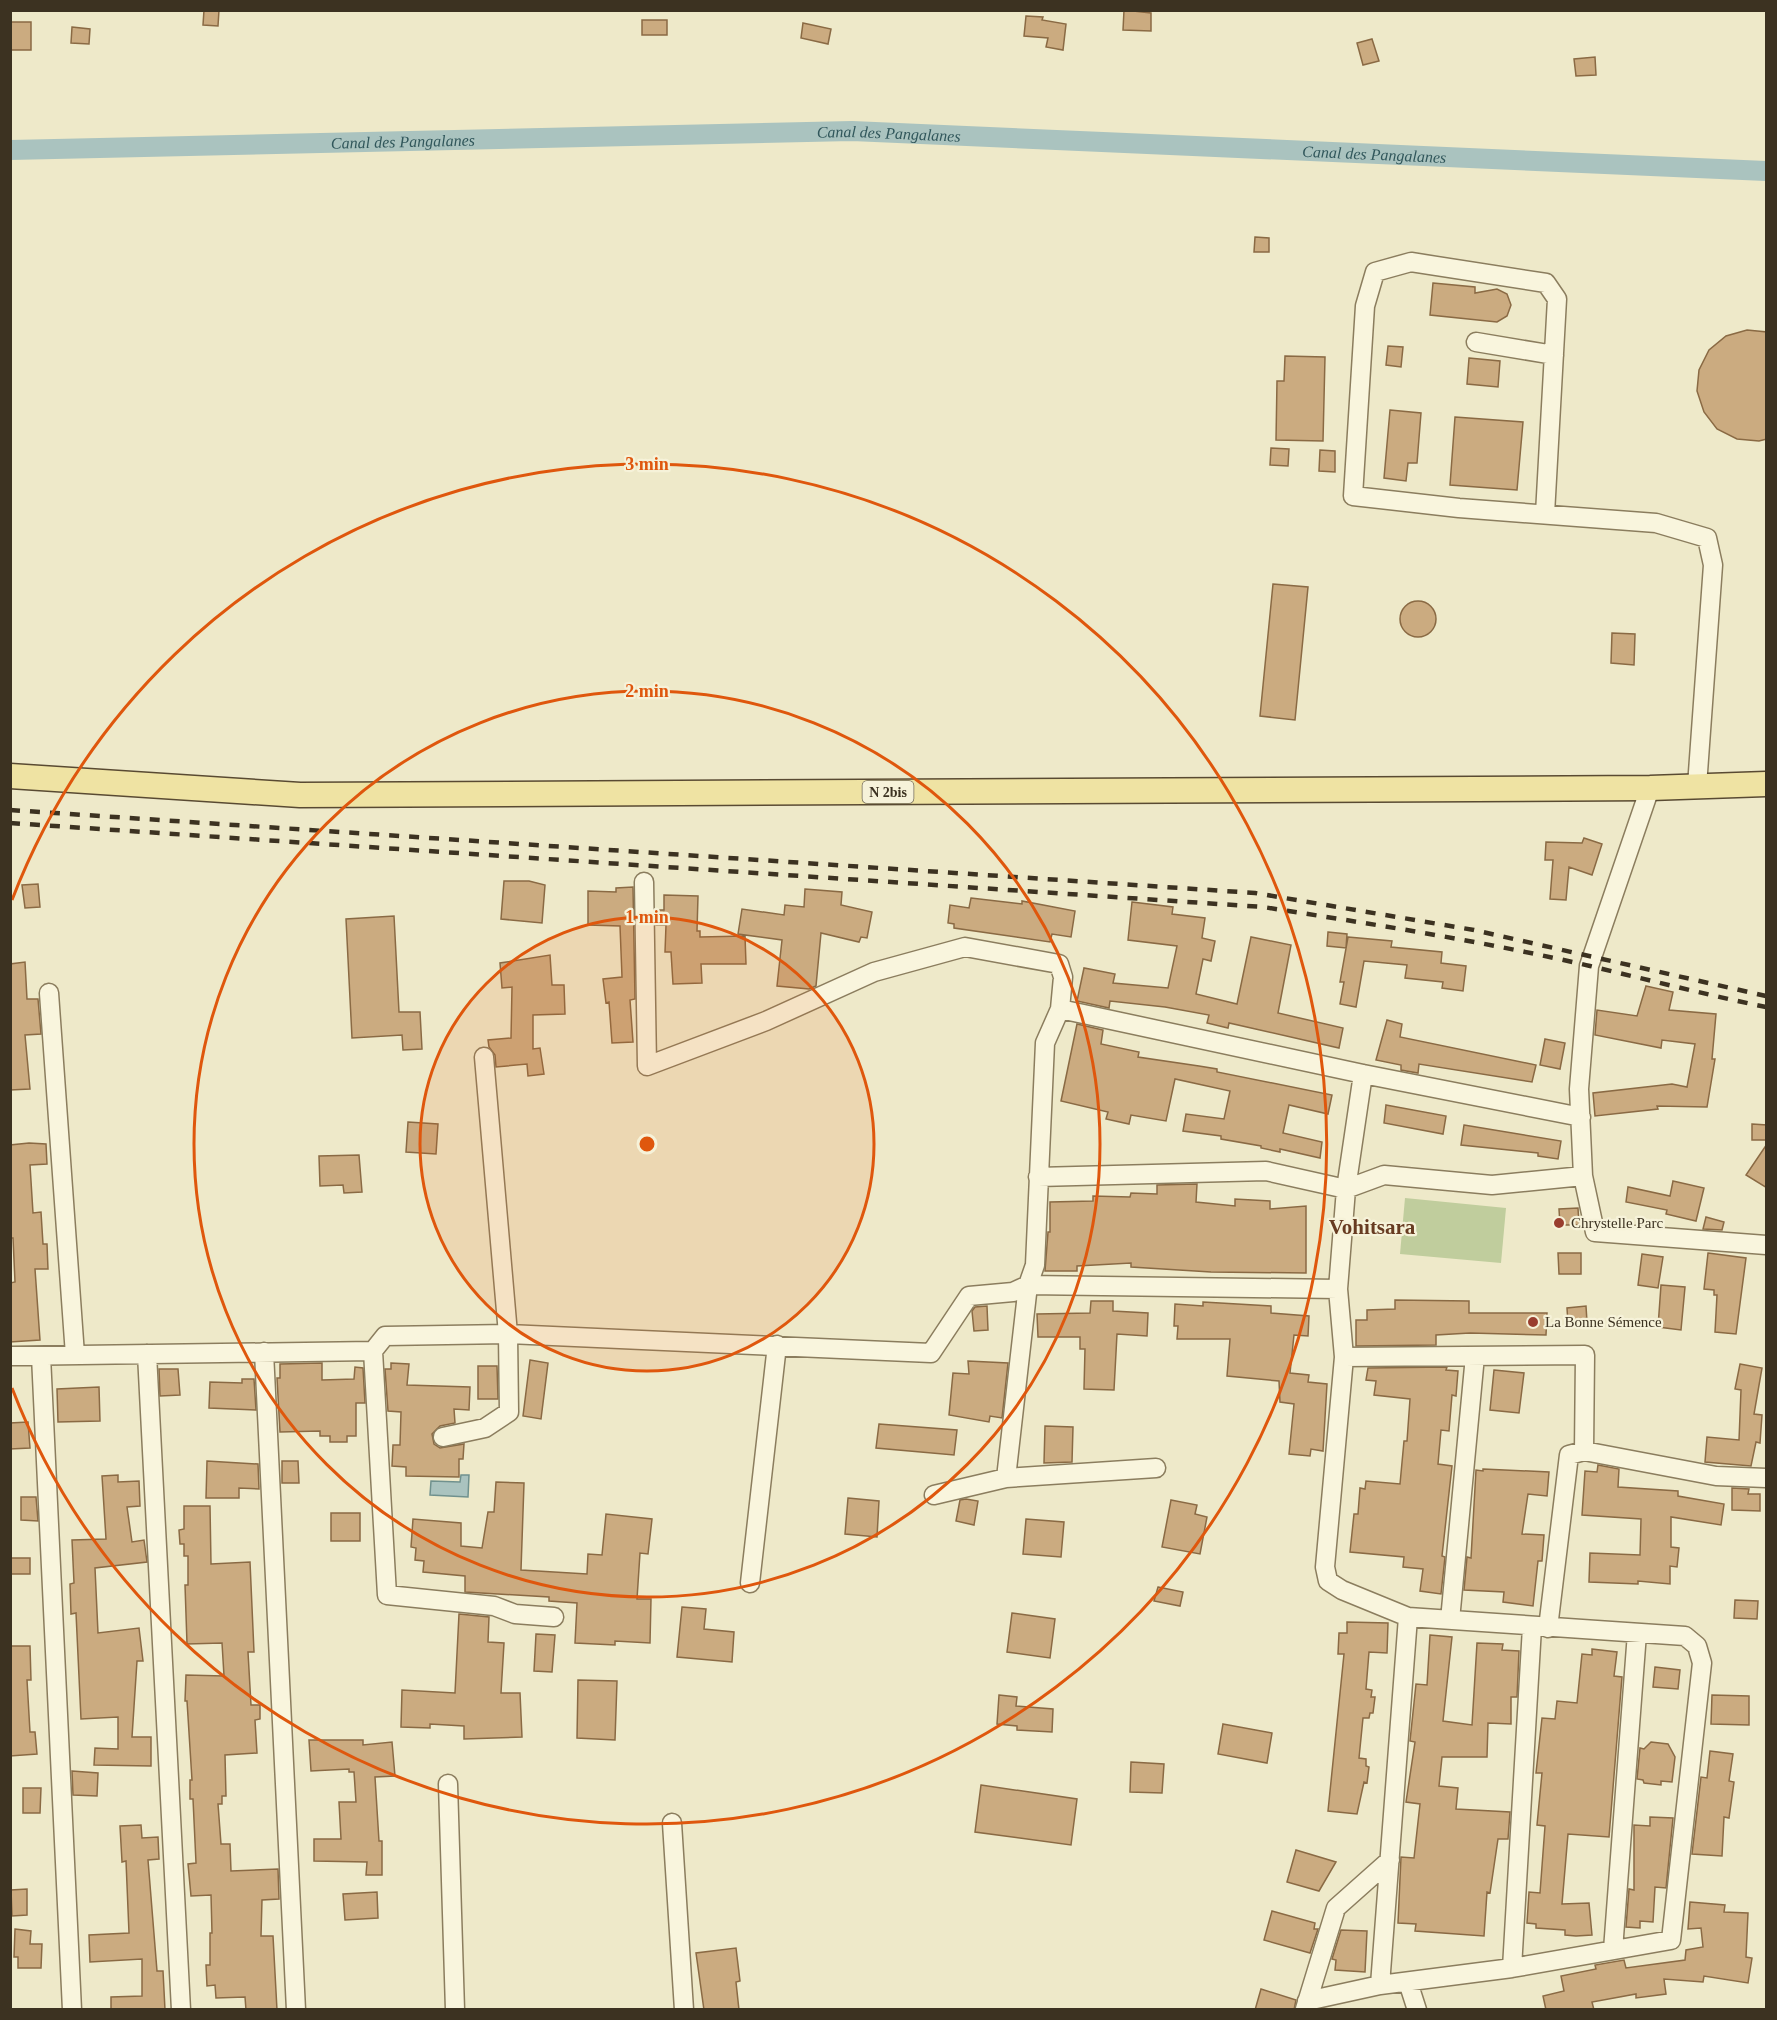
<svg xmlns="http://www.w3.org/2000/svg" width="1777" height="2020" font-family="Georgia,serif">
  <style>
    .green { fill: #c0cd9d }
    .water { fill: #aac3bf; stroke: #70918e; stroke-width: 1.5 }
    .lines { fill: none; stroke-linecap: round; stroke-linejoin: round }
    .canal { stroke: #aac3bf; stroke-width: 20 }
    .building { fill: #cbab80; stroke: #8a6a44; stroke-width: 1.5 }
    .minor-casing { stroke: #8b7d5e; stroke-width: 21 }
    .major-casing { stroke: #594a32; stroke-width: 27 }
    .minor { stroke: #f9f5dd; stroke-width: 18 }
    .major { stroke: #efe3a3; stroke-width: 24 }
    .rail { stroke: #3c3221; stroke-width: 4.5; stroke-dasharray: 10 10; stroke-linecap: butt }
    .ring { fill: none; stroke: #df570d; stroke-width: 3 }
    .poi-dot { fill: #993e2f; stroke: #f6f2d9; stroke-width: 2 }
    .labels { text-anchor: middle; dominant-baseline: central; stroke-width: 4.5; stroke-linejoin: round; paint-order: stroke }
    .shield { fill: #f6f2d9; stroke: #746c58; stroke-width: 1.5 }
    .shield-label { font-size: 14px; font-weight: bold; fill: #3c3221 }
    .poi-label { font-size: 15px; fill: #3c3221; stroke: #f6f2d9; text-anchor: start }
    .water-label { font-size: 16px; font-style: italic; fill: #31575b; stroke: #f6f2d9 }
    .district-label { font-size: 21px; font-weight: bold; fill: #673b21; stroke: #f6f2d9 }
    .centre { fill: #df570d; stroke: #f6f2d9; stroke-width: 3 }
    .ring-label { font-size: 18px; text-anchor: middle; font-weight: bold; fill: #df570d; stroke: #f6f2d9; stroke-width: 4.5; stroke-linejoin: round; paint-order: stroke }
  </style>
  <rect width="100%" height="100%" fill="#eee9c9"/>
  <path class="green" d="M1405,1198l101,10 -5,55 -101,-9z"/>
  <path class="water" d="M461,1475h8l-1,22 -38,-2 1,-14 29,1z"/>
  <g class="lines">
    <path class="canal" id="s1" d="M10,150l842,-19 914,40"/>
  </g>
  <path class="building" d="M204,10h15l-1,16 -15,-1z
    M1124,10l27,3v18l-28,-1z
    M1026,16l17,1 -1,3 24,4 -3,26 -17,-3 2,-9 -24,-2z
    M642,20h25v15h-25z
    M10,22h21v28h-21z
    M803,23l28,6 -3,15 -27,-6z
    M72,27l18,2 -1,15 -18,-1z
    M1372,39l7,22 -16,4 -6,-22z
    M1595,57l1,18 -20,1 -2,-17z
    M1255,237l14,1v14h-15z
    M1433,283l42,4v6l22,-4 10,5 4,11 -4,11 -10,6 -67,-7z
    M1747,330l20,2v107l-8,2 -22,-2 -20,-10 -13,-17 -7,-21 2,-21 10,-20 17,-14z
    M1388,346l15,1 -2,20 -15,-2z
    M1285,356l40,1 -2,84 -47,-1 1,-59h7z
    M1469,358l31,3 -2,26 -31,-3z
    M1390,410l31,3 -4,50h-9l-2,18 -22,-3z
    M1455,417l68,5 -6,68 -67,-5z
    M1271,448l18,1 -1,17 -18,-1z
    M1320,450l15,1v21l-16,-1z
    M1273,584l35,3 -13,133 -35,-4z
    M1400 619a18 18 0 1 1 36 0a18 18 0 1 1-36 0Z
    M1612,633l23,1 -1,31 -23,-2z
    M1584,838l18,6 -10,31 -23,-8 -3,33 -16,-1 3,-39h-8l1,-18 36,1z
    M504,881h25l16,4 -3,38 -41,-4z
    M38,884l2,23 -15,1 -3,-23z
    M633,887l2,112 -5,1 3,42 -21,1 -3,-41 -3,1 -3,-24 19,-2 -2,-51 -32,-1v-34l28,1v-4z
    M805,889l37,3 -1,13 31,7 -5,26 -6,-1 -2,5 -38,-9 -5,53 -7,3 -32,-3 5,-46 -44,-6 4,-25 42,6 1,-10 19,2z
    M664,895l34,1 -1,35h3v6l45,-1 1,28h-45l1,19 -29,1 -2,-32h-6l1,-27h-10v-15h8z
    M971,898l51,6v-3l53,10 -4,26 -19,-3 -2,8 -96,-14v-4l-6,-1 2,-18 19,3z
    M1132,902l41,5 -1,7 33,4 -3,20 13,3 -4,20 -8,-2 -7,35 41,10 14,-67 40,8 -13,68 65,15 -4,20 -110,-25 -1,5 -21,-5 2,-8 -44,-8 -55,-6 -1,7 -32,-7 7,-33 31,6 -2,9 55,5 9,-42 -49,-6z
    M394,916l5,96h21l2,37 -19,1 -1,-15 -50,3 -6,-119z
    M1328,932l19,2 -1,14 -19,-2z
    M1348,937l44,4 -1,6 51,5 -1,11 25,3 -3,25 -21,-3 1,-6 -38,-4 2,-13 -43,-4 -8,46 -16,-3 4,-22h-4z
    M550,955l2,30h12l1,29 -32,1v34l7,-1 4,26 -16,2 -1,-12 -31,3 -1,-12 -6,-8 -1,-7 23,-2 1,-51 -10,1 -2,-25z
    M25,962l2,37h11l3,35 -16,1 5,54 -20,1v-126z
    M1646,986l27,6 -4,18 47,4 -4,45h3l-8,48 -50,-1 1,3 -63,7 -2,-23 79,-9 15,3 8,-43 -33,-4 -1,8 -66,-13 2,-25 40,6z
    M1387,1020l15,4 -2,13 136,28 -4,17 -113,-18 -1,9 -17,-3v-5l-25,-5z
    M1077,1024l26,6 -2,14 38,8 -1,5 61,9 18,3v3l115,23 -4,19 -39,-9 -6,28 39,9 -2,16 -40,-9v3l-19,-4v-2l-40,-7v-3l-38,-5 3,-17 38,5 6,-28 -55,-12 -9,42 -35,-6 -2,9 -23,-5 2,-7 -47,-11z
    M1545,1039l20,4 -5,26 -20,-4z
    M1386,1105l60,11 -3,18 -59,-11z
    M408,1122l30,2 -2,30 -30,-2z
    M1752,1124l15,1v15h-15z
    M1464,1125l97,16 -3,18 -20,-3v-3l-77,-8z
    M29,1143l17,1 1,20 -17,1 3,48 8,-1 2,32h4l1,25h-13l5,71 -30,2v-59l5,-1 -2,-44h-3v-93z
    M1767,1144v44l-21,-13z
    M359,1155l3,37 -18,1 -1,-8 -23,1 -1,-30z
    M1673,1181l31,7 -8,33 -30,-7 1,-4 -41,-8 2,-15 42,9z
    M1197,1184l-1,18 39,4v-7l35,2v8l36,-3v67l-95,-1 -80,-5v-4l-54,3v5h-32l3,-39h2v-30l43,-1v-5l37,1 1,-4 26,1v-9z
    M1578,1208l1,17h-19l-1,-16z
    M1706,1217l18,5 -2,8 -19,-1z
    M1558,1253h23v21h-22z
    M1708,1253l38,5 -10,76 -21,-2 2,-37h-3v-5l-10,-1z
    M1642,1254l21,3 -5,31 -20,-3z
    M1661,1285l24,2 -4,43 -23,-3z
    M1395,1300l74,1v12h78l-1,22 -76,-2 -34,2v10l-80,1v-26h11v-10l28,-1z
    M1091,1301h22v10l35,2 -1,23 -30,-2 -3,56 -30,-1 1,-40h-5v-12h-42l-1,-23 53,-1z
    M1203,1302l68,4v7l38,3 -1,20 -14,-1 -4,38 19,2 -1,7 19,2 -4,67 -12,-2 -1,7 -21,-2 5,-50 -14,-2 -1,-21 -52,-5 3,-37h-53l1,-13h-4l1,-22 28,2z
    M987,1306l1,24 -14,1 -2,-20 3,-4z
    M1586,1306l1,16 -19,2 -1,-16z
    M530,1360l18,3 -7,56 -18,-3z
    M968,1361l40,2 -6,55 -12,-2 -1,6 -40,-7 4,-42 16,1z
    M322,1363v17l32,-1 1,-12 8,1 2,35h-9v33h-9v6h-17v-6h-10v-5l-40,1 -3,-54h3v-14z
    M391,1363l18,1 -2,21 63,2 -1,23 -15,-1 1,14 -15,3 -8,8 2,10 6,4 24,-4 -1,15h-4v18l-53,-1v-9l-14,-1 1,-21h7l1,-33 -13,-1 -3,-42h6z
    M1740,1364l22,4 -8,46 8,1 -2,28 -4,-1 -5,24 -46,-4 2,-25 32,3 2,-50 -6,-1z
    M478,1366h19l1,33h-20z
    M1447,1367l-1,3 12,1 -2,25 -4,-1 -3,36 -8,-1 -3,34 14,2 -10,90 3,1 -4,37 -21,-3 3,-22 -20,-2 1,-10 -54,-5 4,-38h4l2,-26 5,1 1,-8 34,3 4,-43h3l3,-42 -36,-4 2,-14 -10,-1 2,-12z
    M159,1369h19l2,26 -20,1z
    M1494,1370l30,3 -5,40 -29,-3z
    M242,1379h12l2,31 -47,-2 1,-26 32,1z
    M99,1387l1,34 -42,1 -1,-33z
    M28,1422l2,26 -20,1v-26z
    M879,1424l78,6 -3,25 -78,-7z
    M1045,1426l28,1 -1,35 -28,1z
    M207,1461l51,3 1,25 -20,-1v10h-33z
    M282,1461h16l1,22h-17z
    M1598,1465l21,4 -1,18 60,4v5l46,8 -3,21 -50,-8v30l8,1 -2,19 -7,-1v18l-32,-3v3l-49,-2 1,-29 50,2 1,-36 -59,-4 3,-44 12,1z
    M1483,1469l66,3 -2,24 -19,-2 -6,40 22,1 -2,26h-4l-5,45 -30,-4 1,-10 -40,-2 3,-33 4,1 5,-88 7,1z
    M118,1475v7l21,-1 1,25 -13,1 5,35 12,-2 3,22 -52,6 3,65 41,-5 4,33h-6l-5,76h19v29l-57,-1 1,-17 23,1v-32l-37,2 -5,-106 -5,1 -1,-30 4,-1 -2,-43 34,-1 -4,-63z
    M496,1482l28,1 -3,87 66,4 1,-20 14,1 4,-41 46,5 -4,35 -8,-1 -3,46h14l-1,44 -35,-2v4l-40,-2 2,-40 -28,-2v-4l-84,-5v-16l-42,-4 1,-11 -9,-1 1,-12 -5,-1 2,-28 48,4v23l21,2 6,-36h6z
    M1732,1488l17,1 -1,5h12v17l-28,-1z
    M21,1497h15l2,24 -17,-1z
    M848,1498l31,3 -2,36 -32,-3z
    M966,1499l12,2 -4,24 -18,-4 4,-21z
    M1171,1500l26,5 -2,9 12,3 -7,37 -38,-7z
    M184,1506h26l1,58 39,-2 4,90h-6l3,53h9v14l-5,1 2,33 -32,2 1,41h-4v8h-4l3,40h9l1,27 47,-2 1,30 -17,1 -1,36h12l4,74h-31l-1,-13 -29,1 -1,-13 -8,1 -1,-21h4v-32h2l-1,-38 -20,1 -3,-32 8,-1 -3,-64h-3v-19h2l-5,-79h-2l1,-26 38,1 -2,-33 -35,1 -2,-59h3v-29h-4v-12h-4l-1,-14 5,-1z
    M331,1513h29v28h-29z
    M1026,1519l38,3 -3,35 -38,-3z
    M10,1558h20v16h-20z
    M1158,1587l25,5 -3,14 -26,-5z
    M1735,1600l23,1 -1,18 -23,-1z
    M682,1607l24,2 -2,20 30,3 -2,30 -55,-5z
    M1012,1613l43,6 -5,39 -43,-6z
    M459,1614l30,3 -1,25 16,1 -3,50h19l2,44 -58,2v-13l-34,-2v4l-29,-1 1,-37 53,3z
    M1347,1622l41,1 -1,30 -18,-1 -3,37 6,1 -1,7h4l-2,16h-3l-1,5h-6l-4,40 7,1v7l3,1 -2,16 -3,-1 -7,32 -29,-3 16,-157h-6l1,-21h8z
    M536,1634l19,1 -3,37 -18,-1z
    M1430,1635l22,2 -9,84 29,4 5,-82 26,1 -1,6 17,1 -2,46h-6v27l-23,-1 -1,34h-45l-3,29 19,2 -2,21 54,3 -2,27h-10l-8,54 -3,-1 -3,44 -69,-5 1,-7 -18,-1 3,-66 13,1 6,-54 -14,-2 9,-60 -5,-1 6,-57 11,1z
    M10,1646h20l1,34h-4l3,52h5l2,22 -27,2z
    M1592,1649l25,3 -3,24 8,1 -13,160 -41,-3 -6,70 27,-1 3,32 -16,1 -11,-1v-5l-29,-2v-4l-9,-1 2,-31 11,1 5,-67 -8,-1 5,-52h-6l6,-55 13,1 2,-18 20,2 5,-49 10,1z
    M1655,1667l25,3 -2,19 -25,-2z
    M578,1680l39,1 -2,59 -38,-2z
    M999,1695l18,2 -1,9 37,3 -1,23 -35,-2v-4l-20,-2z
    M1712,1695l37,1v29l-38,-1z
    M1223,1724l49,9 -5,30 -49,-9z
    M309,1740h54v5l29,-3 3,34 -20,1 4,64h3v34h-16l1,-13 -53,-1v-22h27l-2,-37h17l-2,-30h-5v-3l-38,2z
    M1651,1742l17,2 7,13 -3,25 -11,-1v4l-17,-2 -1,-3 -6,-1 3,-31 4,1z
    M1710,1751l23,3 -4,27 5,1 -5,36 -5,-1 -2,39 -30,-2 9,-77 6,1z
    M1131,1762l33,2 -2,29 -32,-1z
    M72,1771l26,2 -1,23 -24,-1z
    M981,1785l96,14 -6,46 -96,-13z
    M23,1788h18l-1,25h-17z
    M1650,1817l23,1 -7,70 -11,-1 -2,35 -13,-1v7l-14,-1 3,-38 5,1v-65l16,1z
    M141,1825l1,13 16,-1 1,22 -11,1 9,111h6l2,39h-54v-13l31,-1v-37l-52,3 -1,-27 40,-2 -3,-72 -4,1 -2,-36z
    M1296,1850l40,12 -17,29 -32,-9z
    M27,1889v26l-15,1 -1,-26z
    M377,1892l1,26 -33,2 -2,-26z
    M1690,1902l35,3 -1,7 24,1 -2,44 6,1 -4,25 -44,-7 -1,6 -39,-3 2,15 -30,4v-4l-44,8 2,8h-48l-3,-14 21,-5 -3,-15 35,-7 -1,-4 29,-5 2,8 59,-8 1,-10 17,-3 -2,-19 -13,1z
    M1272,1911l43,12 -1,6h4l-8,24 -46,-13z
    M15,1929l16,2 -1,13h12l-1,24h-23v-11h-4z
    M1341,1930l26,1 -2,41 -30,-2 1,-10 -4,-1z
    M736,1948l4,33 -4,1 3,28h-35l-8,-57z
    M1261,1989l35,11 -2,10h-39z"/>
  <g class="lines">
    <defs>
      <path id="minor" d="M1476,342l78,13
        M1545,514l12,-215 -11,-16 -135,-21 -36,10 -10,34 -12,190 106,12 197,15 51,15 6,27 -16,221
        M1650,788l-61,178 -10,123 4,87 12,56 171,13
        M644,882l3,184 119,-45 108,-49 91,-25 94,17 4,13 -3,32
        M49,993l26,362
        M1038,1177l228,-6 80,18 17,-115
        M264,1352l32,658
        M147,1354l34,656
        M10,1356l363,-5
        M41,1356l31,654
        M1344,1357l241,-2 -1,96
        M443,1437l42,-9 24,-16 -1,-78 -24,-277
        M1006,1478l22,-193 7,-20 10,-222 15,-34 303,65 218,43
        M934,1495l72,-17 150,-10
        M750,1583l27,-238
        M554,1617l-39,-3 -21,-8 -107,-11 -14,-244 12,-15 123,-2 423,19 38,-57 44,-4 15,-7 310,4
        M1450,1620l25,-264
        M1548,1628l21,-173 15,-4 132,25 50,2
        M448,1784l7,226
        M672,1823l12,187
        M1613,1950l24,-317
        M1512,1968l20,-341
        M1408,1982l9,28
        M1380,1985l28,-368
        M1307,2001l73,-16 132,-17 159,-28 31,-277 -5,-17 -12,-10 -277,-19 -66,-27 -14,-9 -3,-14 19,-210 -6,-68 8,-100 38,-14 108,10 91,-9
        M1305,2009l31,-101 54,-48"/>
      <path id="major" d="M10,776l290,19 1350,-7 116,-4"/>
    </defs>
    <use href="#minor" class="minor-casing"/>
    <use href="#major" class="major-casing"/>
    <use href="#minor" class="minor"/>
    <use href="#major" class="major"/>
    <path class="rail" d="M10,810l1245,83 219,37 292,66
      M10,823l1253,84c109,17 219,34 327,59 59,14 117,29 176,41"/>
  </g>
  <circle cx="647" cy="1144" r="227" fill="#df570d" fill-opacity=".12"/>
  <g class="ring">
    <circle cx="647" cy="1144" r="227"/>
    <circle cx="647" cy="1144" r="453"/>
    <path d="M12 900A680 680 0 1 1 12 1388"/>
  </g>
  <g class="poi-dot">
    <circle cx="1559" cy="1223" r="6"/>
    <circle cx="1533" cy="1322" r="6"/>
  </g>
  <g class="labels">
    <rect class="shield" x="862.5" y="781" width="51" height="22" rx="4.5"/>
    <g class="shield-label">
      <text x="888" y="792">N 2bis</text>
    </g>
    <g class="poi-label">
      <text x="1571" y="1223">Chrystelle Parc</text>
      <text x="1545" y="1322">La Bonne Sémence</text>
    </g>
    <g class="water-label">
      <text stroke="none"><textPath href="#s1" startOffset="879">Canal des Pangalanes</textPath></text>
      <text stroke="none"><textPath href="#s1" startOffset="393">Canal des Pangalanes</textPath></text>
      <text stroke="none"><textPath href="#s1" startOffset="1365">Canal des Pangalanes</textPath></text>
    </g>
    <g class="district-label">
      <text x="1372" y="1227">Vohitsara</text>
    </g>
  </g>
  <circle cx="647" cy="1144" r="9" class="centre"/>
  <g class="ring-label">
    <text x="647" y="470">3 min</text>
    <text x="647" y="697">2 min</text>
    <text x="647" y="923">1 min</text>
  </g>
  <rect width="1777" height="2020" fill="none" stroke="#3c3221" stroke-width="24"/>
</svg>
